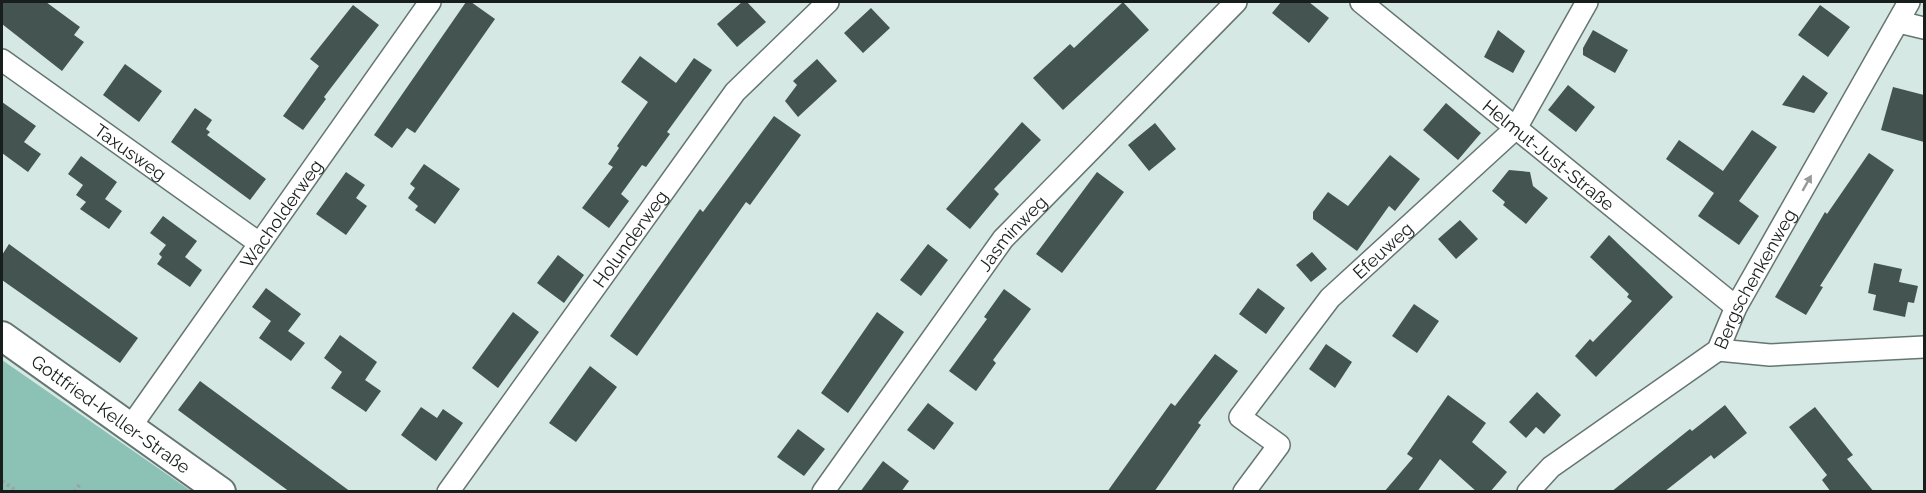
<svg xmlns="http://www.w3.org/2000/svg" width="1926" height="493" font-family="Raleway,sans-serif">
  <style>
    .green { fill: #8cc1b6 }
    .building { fill: #445451 }
    .lines { fill: none; stroke-linecap: round; stroke-linejoin: round }
    .street-casing { stroke: #657672; stroke-width: 24 }
    .secondary-casing { stroke: #657672; stroke-width: 32 }
    .path { stroke: #98a7a3; stroke-width: 4; stroke-dasharray: 3 3; stroke-linecap: butt }
    .street { stroke: #fff; stroke-width: 21 }
    .secondary { stroke: #fff; stroke-width: 28 }
    .oneway { fill: #979a99 }
    .labels { text-anchor: middle; dominant-baseline: central; stroke-width: 6; stroke-linejoin: round; paint-order: stroke }
    .street-label { font-size: 18px; fill: #171e1c; stroke: #d5e8e3 }
  </style>
  <rect width="100%" height="100%" fill="#d5e8e3"/>
  <path class="green" d="M2,360l189,131h-189z"/>
  <path class="building" d="M2,2h44l34,25 -6,8 10,7 -22,29 -60,-47z
    M466,2h5l24,17 -80,114 -8,-5 -15,20 -18,-13z
    M742,2h5l19,20 -29,25 -20,-23z
    M1123,2l26,28 -86,80 -30,-32 37,-34 4,4z
    M1281,2h28l20,16 -20,25 -37,-30z
    M353,5l26,20 -55,72 2,2 -23,31 -20,-14 36,-50 -9,-7z
    M1820,5l30,22 -22,30 -30,-22z
    M871,8l19,20 -27,25 -19,-20z
    M1498,30l27,21 -12,22 -29,-16z
    M1593,30l35,20 -13,23 -32,-18v-7z
    M640,56l36,27 18,-25 18,12 -45,62 3,2 -24,33 -4,-2 -21,29 8,7 -20,27 -27,-20 31,-41 -5,-3 11,-16 -2,-2 31,-44 -27,-20z
    M817,59l20,22 -39,36 -13,-16 12,-16 -4,-4z
    M125,64l37,27 -23,31 -36,-27z
    M1803,75l25,18 -14,20 -32,-8z
    M1568,85l27,22 -19,25 -28,-22z
    M1893,87l31,8v47l-43,-12z
    M2,102l34,24 -12,16 17,12 -13,18 -26,-19z
    M1446,103l35,30 -23,27 -35,-30z
    M195,108l17,12 -6,9 4,3 -3,3 59,44 -16,21 -79,-58z
    M774,116l27,19 -51,70 -4,-3 -109,154 -27,-20 90,-127 3,3z
    M1022,122l19,18 -47,49 5,5 -29,35 -24,-20z
    M1155,123l21,26 -27,22 -21,-26z
    M1752,130l25,17 -38,54 20,15 -20,29 -41,-29 16,-23 -48,-34 13,-19 44,31z
    M1869,153l25,17 -74,116 3,1 -17,28 -31,-18 50,-85 2,2z
    M1390,155l30,24 -25,32 -6,-5 -32,45 -44,-32v-7l15,-20 20,14z
    M81,156l36,26 -12,17 17,12 -13,18 -29,-20 6,-7 -10,-7 7,-10 -15,-11z
    M424,164l36,25 -25,35 -20,-14 3,-4 -10,-8 7,-10 -5,-4z
    M1509,170l21,2 3,14 15,12 -22,26 -23,-19 2,-3 -13,-11z
    M346,172l19,13 -9,13 11,8 -21,29 -30,-21z
    M1097,172l27,20 -62,81 -26,-19z
    M163,216l34,25 -12,16 17,13 -12,17 -33,-23 5,-7 -3,-3 7,-9 -16,-12z
    M1460,220l18,19 -22,20 -18,-20z
    M1609,235l64,62 -77,80 -21,-21 15,-17 3,3 39,-41 -5,-4 2,-3 -39,-37z
    M9,244l129,94 -18,25 -118,-83v-25z
    M928,244l20,16 -27,36 -21,-16z
    M1312,252l15,17 -16,13 -15,-17z
    M558,255l26,20 -20,28 -27,-20z
    M1874,263l28,6 -3,13 19,4 -4,17 -6,-1 -3,15 -32,-7 3,-15 -8,-2z
    M266,288l35,26 -13,17 17,12 -14,18 -32,-23 12,-17 -19,-14z
    M1258,288l27,20 -19,26 -27,-20z
    M1004,289l27,20 -38,51 3,3 -20,28 -27,-20 38,-52 -3,-2z
    M1414,304l25,17 -22,32 -25,-17z
    M513,312l26,20 -41,56 -26,-20z
    M877,312l27,20 -56,81 -27,-20z
    M340,335l37,27 -12,18 16,11 -15,21 -35,-24 11,-16 -18,-14z
    M1326,344l26,18 -17,26 -26,-19z
    M1215,354l23,17 -40,52 3,2 -47,67h-47l64,-89 4,3z
    M590,366l27,21 -41,55 -27,-19z
    M200,381l83,61 68,50h-61l-78,-57 -34,-25z
    M1537,392l24,23 -17,19 -8,-7 -10,11 -17,-16z
    M1448,395l38,28 -14,19 35,30 -17,20h-13l-37,-33 -23,33h-33l29,-34 -6,-4z
    M928,403l26,20 -20,27 -27,-20z
    M1725,405l22,28 -33,26 -3,-4 -47,37h-53l79,-63 2,2z
    M421,407l16,11 6,-9 20,14 -27,38 -35,-26z
    M1815,407l38,48 -6,4 27,33h-43l-9,-12 5,-5 -38,-48z
    M798,429l27,20 -21,27 -27,-19z
    M883,461l26,20 -8,11h-41z"/>
  <g class="lines">
    <defs>
      <g id="street">
        <path id="s1" d="M1361,2l375,305"/>
        <path d="M1899,22l25,6"/>
        <path id="s2" d="M2,60l257,183"/>
        <path d="M1718,350l52,5 154,-8"/>
        <path id="s3" d="M131,426l299,-424"/>
        <path id="s4" d="M448,492l287,-400 93,-90"/>
        <path id="s5" d="M823,492l180,-253 233,-237"/>
        <path id="s6" d="M1244,492l35,-47 -39,-28 90,-119 186,-170 71,-126"/>
        <path id="s7" d="M1528,492l23,-25 167,-117 18,-43 173,-305"/>
      </g>
      <g id="secondary">
        <path id="s8" d="M2,336l219,156"/>
      </g>
    </defs>
    <use href="#street" class="street-casing"/>
    <use href="#secondary" class="secondary-casing"/>
    <path class="path" d="M2,481l16,11
      M74,492l6,-8"/>
    <use href="#street" class="street"/>
    <use href="#secondary" class="secondary"/>
  </g>
  <defs><path id="oneway-solid" d="M-6-.8H1V-3.2L6.5 0L1 3.2V.8H-6Z" transform="scale(1.5)"/></defs>
  <use class="oneway" href="#oneway-solid" transform="translate(1807 183) rotate(-60)"/>
  <g class="labels">
    <g class="street-label">
      <text stroke="none"><textPath href="#s2" startOffset="158">Taxusweg</textPath></text>
      <text stroke="none"><textPath href="#s1" startOffset="242">Helmut-Just-Straße</textPath></text>
      <text stroke="none"><textPath href="#s3" startOffset="260">Wacholderweg</textPath></text>
      <text stroke="none"><textPath href="#s5" startOffset="321">Jasminweg</textPath></text>
      <text stroke="none"><textPath href="#s4" startOffset="312">Holunderweg</textPath></text>
      <text stroke="none"><textPath href="#s6" startOffset="327">Efeuweg</textPath></text>
      <text stroke="none"><textPath href="#s7" startOffset="318">Bergschenkenweg</textPath></text>
      <text stroke="none"><textPath href="#s8" startOffset="134">Gottfried-Keller-Straße</textPath></text>
    </g>
  </g>
  <rect width="1926" height="493" fill="none" stroke="#171e1c" stroke-width="6"/>
</svg>
